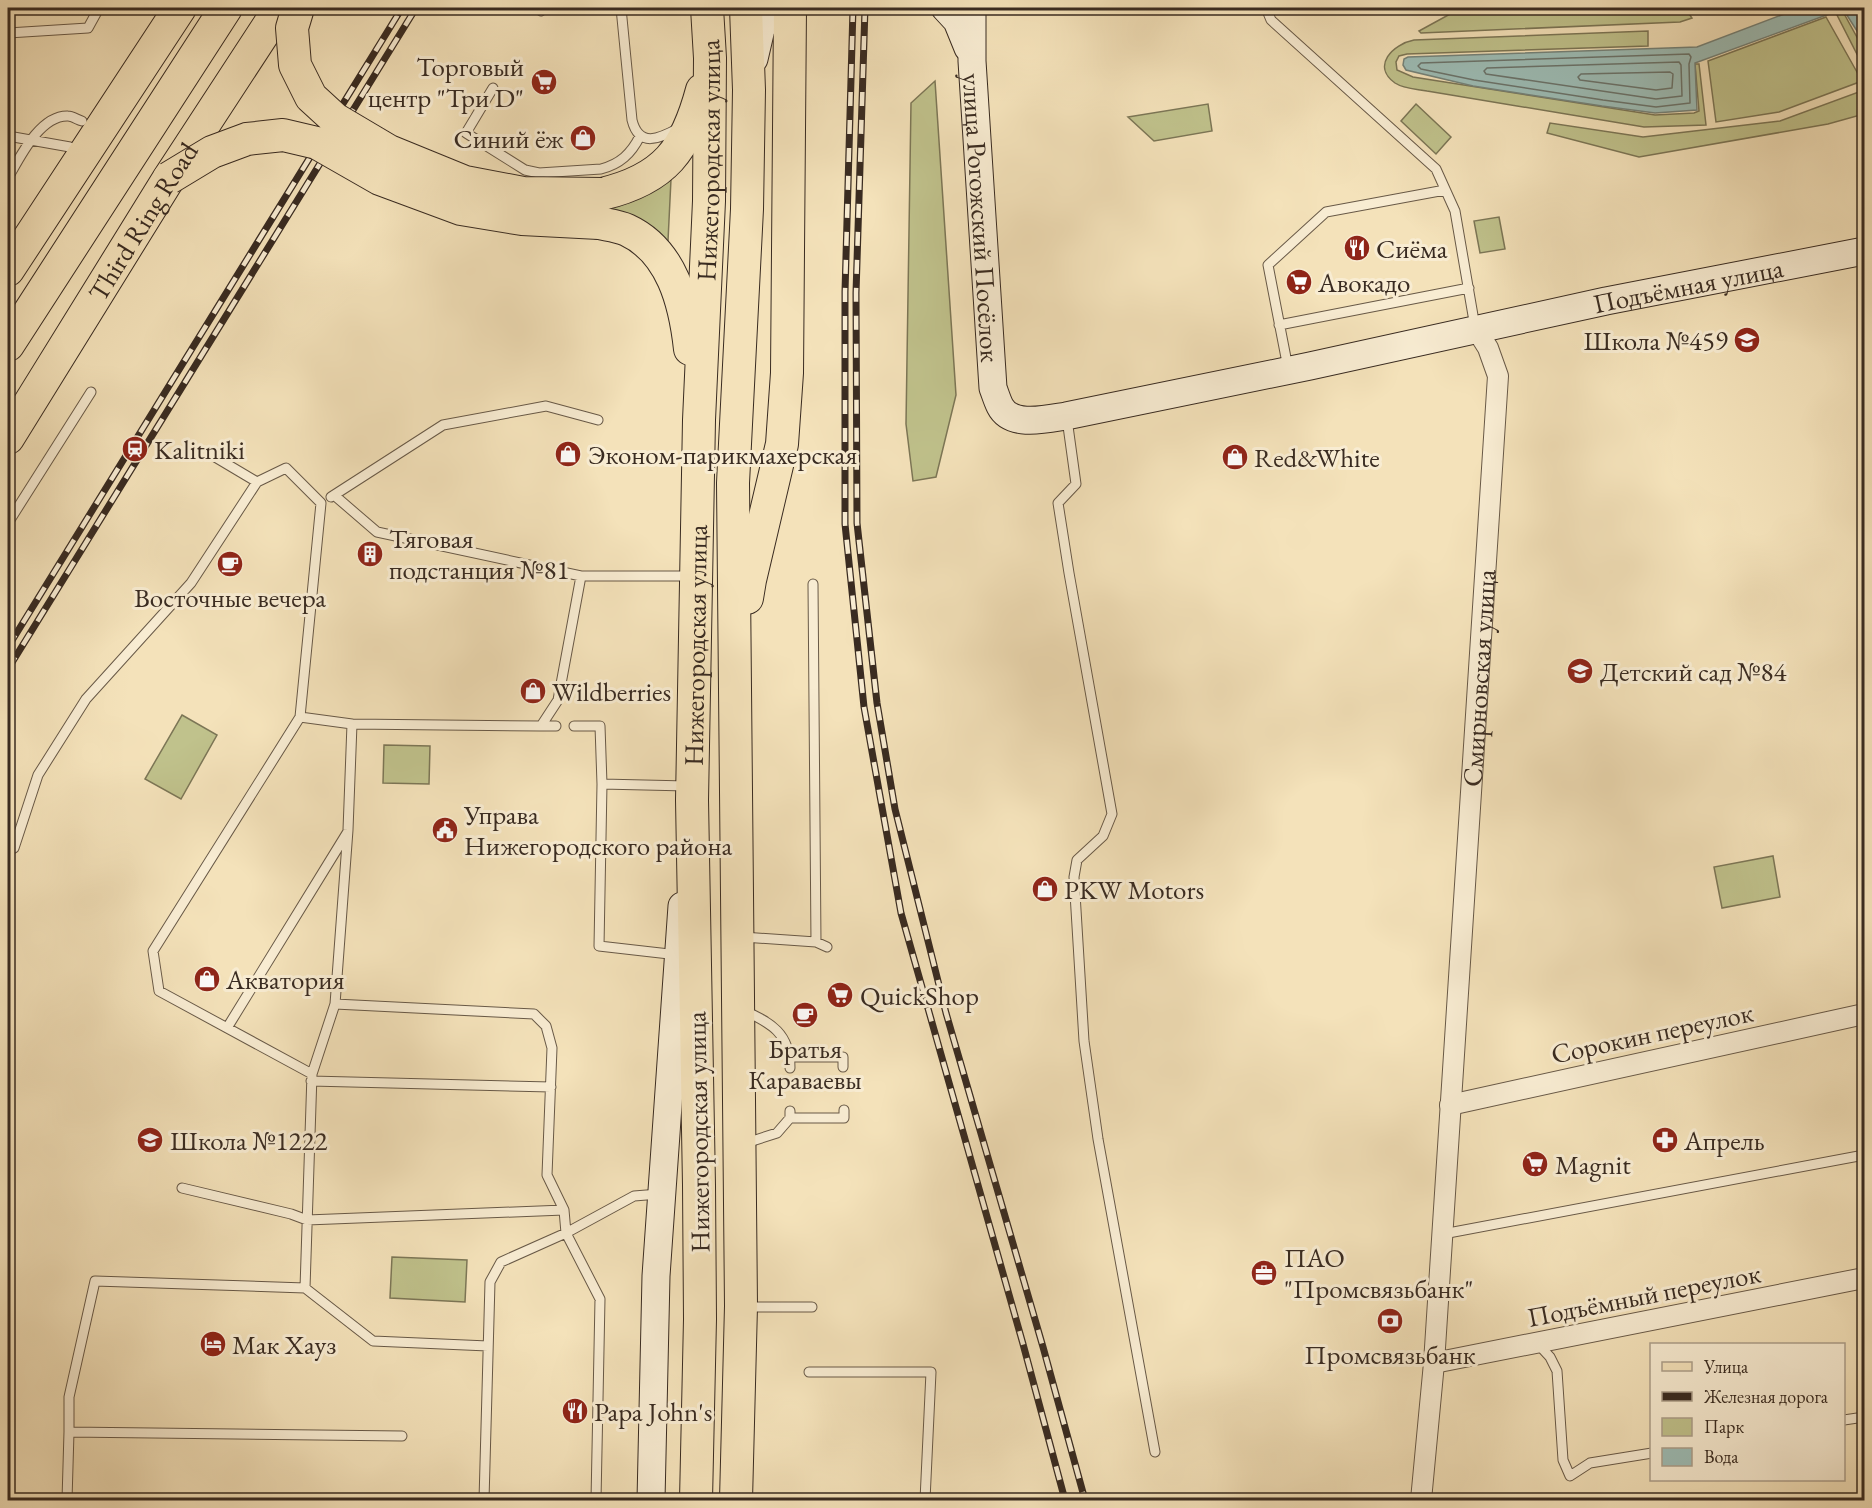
<svg xmlns="http://www.w3.org/2000/svg" width="1872" height="1508" font-family="'EB Garamond',serif">
  <style>
    .green { fill: #c0c28c; stroke: #7c7656; stroke-width: 1.5 }
    .water { fill: #9dbdb6; stroke: #75837a; stroke-width: 1.5 }
    .lines { fill: none; stroke-linecap: round; stroke-linejoin: round }
    .shore { stroke: #6b746c; stroke-width: 1.5 }
    .lane-casing { stroke: #685947; stroke-width: 11 }
    .street-casing { stroke: #685947; stroke-width: 22 }
    .secondary-casing { stroke: #392b21; stroke-width: 29 }
    .primary-casing { stroke: #392b21; stroke-width: 34 }
    .lane { stroke: #f8ecd2; stroke-width: 9 }
    .street { stroke: #f8ecd2; stroke-width: 20 }
    .secondary { stroke: #f8ecd2; stroke-width: 27 }
    .primary { stroke: #f4e2ba; stroke-width: 32 }
    .rail-casing { stroke: #392b21; stroke-width: 7 }
    .rail { stroke: #f8ecd2; stroke-width: 4.5; stroke-dasharray: 14; stroke-linecap: butt }
    .primary-bridge-casing { stroke: #392b21; stroke-width: 34; stroke-linecap: butt }
    .primary-bridge { stroke: #f4e2ba; stroke-width: 32 }
    .labels { text-anchor: middle; dominant-baseline: central; stroke-width: 6; stroke-linejoin: round; paint-order: stroke }
    .poi-label { font-size: 27px; fill: #392b21; stroke: #f8ecd2; text-anchor: start }
    .street-label { font-size: 27px; fill: #392b21; stroke: #f8ecd2 }
  </style>
  <rect width="100%" height="100%" fill="#f4e2ba"/>
  <filter id="stains"><feTurbulence type="fractalNoise" baseFrequency=".00333" numOctaves="4"/><feColorMatrix values="0 0 0 0 .2 0 0 0 0 .09 0 0 0 0 .02 0 0 0 .5 -.17"/></filter>
  <radialGradient id="worn" r=".72"><stop offset=".6" stop-color="#630" stop-opacity="0"/><stop offset="1" stop-color="#630" stop-opacity=".3"/></radialGradient>
  <path class="green" d="M1461,8h224l7,10 -12,4 -259,11 -2,-2z
    M1842,10l22,40v18l-28,-55z
    M1826,17l36,64 -83,31 -63,10 -8,-61z
    M1648,31v15l-241,8 -8,2 -3,6 1,8 16,7 242,38 39,-2 5,-2 -4,-47h4l7,61 -62,2 -217,-36c-10,-2 -23,-2 -32,-8 -24,-17 -2,-39 19,-43z
    M935,81l21,314 -20,82 -23,4 -7,-57 5,-321z
    M1864,90v24l-36,10 -189,33 -92,-24 3,-10 93,14 137,-16z
    M1208,104l4,27 -58,10 -26,-24z
    M1416,104l35,33 -15,17 -35,-33z
    M668,176l3,3 -3,62h-5l-59,-32z
    M1499,217l6,32 -25,4 -6,-32z
    M182,715l35,20 -36,64 -36,-20z
    M384,745l46,1 -1,38 -46,-1z
    M1773,856l7,41 -58,11 -8,-41z
    M392,1257l75,3 -2,42 -75,-4z"/>
  <path class="water" d="M1800,8h64v34l-21,-33 -148,54 2,47 -42,3 -53,-7 -129,-20 -67,-16 -3,-5 1,-6 4,-2 289,-10z"/>
  <g class="lines">
    <path class="shore" d="M1689,54l2,3 -2,7 1,39 -34,4 -53,-7 -129,-20 -53,-11 -3,-3 3,-3z
      M1679,62l2,3 1,31 -26,3 -170,-25 -2,-3 3,-3z
      M1670,72l3,2 -1,14 -16,2 -76,-10 -2,-3 3,-3z"/>
    <defs>
      <path id="lane" d="M621,8l11,112c7,28 27,19 47,8
        M1266,8l5,12 165,149 19,42 20,116
        M541,11l2,-3
        M8,33l80,-5 11,-20
        M493,88l-27,45 59,37 14,3 62,-4c19,-5 30,-15 39,-33
        M8,136l62,11
        M8,178c12,-21 32,-63 60,-62 4,0 10,4 14,5
        M1279,325l190,-37
        M1288,368l-20,-103 58,-53 119,-22
        M1067,419l9,65 -18,19 11,70 43,241 -9,22 -26,24 -3,17 10,164 14,98 57,313
        M215,457l42,25
        M334,495l43,37 204,44h112
        M331,497l112,-72 103,-19 52,14
        M8,523l83,-131
        M300,717l-147,234 6,40 153,83
        M352,724l189,2 17,-26 23,-124
        M541,726h15
        M574,726h26l2,58
        M8,851l6,-3 24,-73 48,-76 105,-116 66,-101 29,-14 35,35 -21,214 52,7 -4,106 -13,174 -23,70 -7,214 -210,-7 -26,116v35
        M743,937l73,5 -3,-358
        M816,942l11,5
        M678,955l-79,-9 3,-162 85,2
        M335,1004l199,10 12,12 6,22 -5,127 17,35 2,23 34,66 -4,201
        M743,1010c28,13 47,23 47,58
        M227,1028l120,-195
        M790,1057h53v10
        M311,1081l240,6
        M790,1118h54v-8
        M746,1143l31,-10 13,-15v-7
        M182,1188l109,26 16,6 257,-10
        M1443,1234l421,-79
        M305,1288l68,53 115,5
        M746,1307h66
        M1538,1344l12,13 7,14 6,89 7,16 20,-13 62,-10
        M809,1372h122l-6,128
        M1844,1420l20,-3
        M67,1500l2,-68 333,4
        M484,1500l6,-218 11,-20 65,-29 68,-37 25,-2"/>
      <g id="street">
        <path d="M1450,1105l414,-91"/>
        <path d="M1434,1363l430,-85"/>
        <path id="s1" d="M1421,1500l13,-137 64,-987 -10,-28 -12,-19"/>
      </g>
      <g id="secondary">
        <path d="M945,8l12,13 11,27"/>
        <path id="s2" d="M972,8v53l21,327c2,5 4,12 7,18 11,22 47,13 66,10l244,-50 296,-65 258,-50"/>
        <path d="M754,59l7,-30 13,-21"/>
        <path d="M651,1500l5,-224 26,-370"/>
      </g>
      <g id="primary">
        <path d="M602,194c63,-15 84,-44 100,-104"/>
        <path d="M599,223c9,2 19,3 28,7 45,21 58,73 63,119"/>
        <path d="M8,270l172,-262"/>
        <path d="M8,345l218,-337"/>
        <path id="s3" d="M8,438l161,-260 111,-170"/>
        <path d="M747,598l3,-18 32,-136 5,-71 3,-365"/>
        <path id="s4" d="M696,1500l4,-181 -1,-134 -7,-385 7,-380 10,-219 1,-143 -3,-50"/>
        <path d="M736,1500l5,-194 -8,-823 14,-274 2,-119 -3,-82"/>
      </g>
    </defs>
    <use href="#lane" class="lane-casing"/>
    <use href="#street" class="street-casing"/>
    <use href="#secondary" class="secondary-casing"/>
    <use href="#primary" class="primary-casing"/>
    <use href="#lane" class="lane"/>
    <use href="#street" class="street"/>
    <use href="#secondary" class="secondary"/>
    <use href="#primary" class="primary"/>
    <defs>
      <path id="rail" d="M853,8l-8,284v232l19,183 37,206 122,431 42,156
        M865,8l-9,285 1,230 20,180 18,106 51,204 97,334 42,153
        M8,647l394,-639
        M8,669l408,-661"/>
    </defs>
    <use href="#rail" class="rail-casing"/>
    <use href="#rail" class="rail"/>
    <defs>
      <path id="primary-bridge" d="M298,8l-6,20 3,37 16,32 24,22 54,32 76,31 58,11 79,1
        M169,178l43,-26 35,-13 36,-4 34,8 63,36 81,30 61,10 77,4"/>
    </defs>
    <use href="#primary-bridge" class="primary-bridge-casing"/>
    <use href="#primary-bridge" class="primary-bridge"/>
  </g>
  <defs>
    <symbol id="supermarket-disc" viewBox="-11 -11 22 22"><circle r="9.5" fill="#8f2418" stroke="#f8ecd2"/><path d="M-6-5.5h2.5l.6 2H6L4.5 2H-2.5L-4.4-4H-6ZM-1.5 3.2a1.3 1.3 0 1 0 .1 0ZM3 3.2a1.3 1.3 0 1 0 .1 0Z" fill="#fff"/></symbol>
    <symbol id="shop-disc" viewBox="-11 -11 22 22"><circle r="9.5" fill="#8f2418" stroke="#f8ecd2"/><path d="M-5-2.5h2.3a2.7 3.5 0 0 1 5.4 0H5L5.5 6h-11ZM-1.5-2.5h3a1.5 2.3 0 0 0-3 0Z" fill="#fff"/></symbol>
    <symbol id="restaurant-disc" viewBox="-11 -11 22 22"><circle r="9.5" fill="#8f2418" stroke="#f8ecd2"/><path d="M-5-6h1v4h1v-4h1v4h1v-4h1v5L-1.5 .5V6h-2V.5L-5-1ZM5-6V6H3V1.5H1.5Q1.5-4 5-6Z" fill="#fff"/></symbol>
    <symbol id="school-disc" viewBox="-11 -11 22 22"><circle r="9.5" fill="#8f2418" stroke="#f8ecd2"/><path d="M0-5L7-2L0 1L-7-2ZM-4 1L0 2.5L4 1V4Q0 6-4 4Z" fill="#fff"/></symbol>
    <symbol id="station-disc" viewBox="-11 -11 22 22"><circle r="9.5" fill="#8f2418" stroke="#f8ecd2"/><path d="M-3-6H3Q5-6 5-4V2Q5 4 3 4L4.5 6H3L1.5 4h-3L-3 6H-4.5L-3 4Q-5 4-5 2V-4Q-5-6-3-6ZM-3.5-4v3h7v-3ZM-3.5 1v1.5H-2V1ZM2 1v1.5H3.5V1Z" fill="#fff"/></symbol>
    <symbol id="building-disc" viewBox="-11 -11 22 22"><circle r="9.5" fill="#8f2418" stroke="#f8ecd2"/><path d="M-4-6H4V6H1V3H-1V6H-4ZM-2.5-4.3h1.7v1.8h-1.7ZM.8-4.3h1.7v1.8H.8ZM-2.5-1h1.7V.8h-1.7ZM.8-1h1.7V.8H.8Z" fill="#fff"/></symbol>
    <symbol id="cafe-disc" viewBox="-11 -11 22 22"><circle r="9.5" fill="#8f2418" stroke="#f8ecd2"/><path d="M-5.5-4.5H6V0H3Q3 3.5 0 3.5H-2.5Q-5.5 3.5-5.5 0ZM3-3.2v2h1.7v-2ZM-6 4.5H4V6H-6Z" fill="#fff"/></symbol>
    <symbol id="civic-disc" viewBox="-11 -11 22 22"><circle r="9.5" fill="#8f2418" stroke="#f8ecd2"/><path d="M-.6-6.5H3V-4.5H.6V-3L4-1V1h2V6H-6V1h2V-1L-.6-3ZM-1.2 2.5V6h2.4V2.5Z" fill="#fff"/></symbol>
    <symbol id="pharmacy-disc" viewBox="-11 -11 22 22"><circle r="9.5" fill="#8f2418" stroke="#f8ecd2"/><path d="M-2-6h4v4h4v4h-4v4h-4v-4h-4v-4h4Z" fill="#fff"/></symbol>
    <symbol id="office-disc" viewBox="-11 -11 22 22"><circle r="9.5" fill="#8f2418" stroke="#f8ecd2"/><path d="M-6-3h4V-5.5h4V-3h4V5H-6ZM-1-4.5V-3h2v-1.5ZM-6 0V1H6V0Z" fill="#fff"/></symbol>
    <symbol id="bank-disc" viewBox="-11 -11 22 22"><circle r="9.5" fill="#8f2418" stroke="#f8ecd2"/><path d="M-6-4H6V4H-6ZM0-2.3a2.3 2.3 0 1 0 0 4.6a2.3 2.3 0 1 0 0-4.6Z" fill="#fff"/></symbol>
    <symbol id="hotel-disc" viewBox="-11 -11 22 22"><circle r="9.5" fill="#8f2418" stroke="#f8ecd2"/><path d="M-6-4.5h1.5V1H6V5H4.5V3h-9V5H-6ZM-4 0a1.8 1.8 0 1 1 3.6 0ZM.5 0V-2.5h3Q6-2.5 6 0Z" fill="#fff"/></symbol>
  </defs>
  <g fill-rule="evenodd">
    <use href="#supermarket-disc" x="529" y="67" width="30" height="30"/>
    <use href="#shop-disc" x="568" y="123" width="30" height="30"/>
    <use href="#restaurant-disc" x="1342" y="233" width="30" height="30"/>
    <use href="#supermarket-disc" x="1284" y="267" width="30" height="30"/>
    <use href="#school-disc" x="1732" y="325" width="30" height="30"/>
    <use href="#station-disc" x="120" y="434" width="30" height="30"/>
    <use href="#shop-disc" x="553" y="439" width="30" height="30"/>
    <use href="#shop-disc" x="1220" y="442" width="30" height="30"/>
    <use href="#building-disc" x="355" y="539" width="30" height="30"/>
    <use href="#cafe-disc" x="215" y="549" width="30" height="30"/>
    <use href="#school-disc" x="1565" y="656" width="30" height="30"/>
    <use href="#shop-disc" x="518" y="676" width="30" height="30"/>
    <use href="#civic-disc" x="430" y="815" width="30" height="30"/>
    <use href="#shop-disc" x="1030" y="874" width="30" height="30"/>
    <use href="#shop-disc" x="192" y="964" width="30" height="30"/>
    <use href="#supermarket-disc" x="825" y="980" width="30" height="30"/>
    <use href="#cafe-disc" x="790" y="1000" width="30" height="30"/>
    <use href="#school-disc" x="135" y="1125" width="30" height="30"/>
    <use href="#pharmacy-disc" x="1650" y="1125" width="30" height="30"/>
    <use href="#supermarket-disc" x="1520" y="1149" width="30" height="30"/>
    <use href="#office-disc" x="1249" y="1258" width="30" height="30"/>
    <use href="#bank-disc" x="1375" y="1306" width="30" height="30"/>
    <use href="#hotel-disc" x="198" y="1329" width="30" height="30"/>
    <use href="#restaurant-disc" x="560" y="1396" width="30" height="30"/>
  </g>
  <g class="labels">
    <g class="poi-label">
      <text x="524" y="66" text-anchor="end">Торговый<tspan x="524" dy="31">центр "Три D"</tspan></text>
      <text x="564" y="138" text-anchor="end">Синий ёж</text>
      <text x="1376" y="248">Сиёма</text>
      <text x="1318" y="282">Авокадо</text>
      <text x="1728" y="340" text-anchor="end">Школа №459</text>
      <text x="154" y="449">Kalitniki</text>
      <text x="588" y="454">Эконом-парикмахерская</text>
      <text x="1254" y="457">Red&amp;White</text>
      <text x="389" y="538">Тяговая<tspan x="389" dy="31">подстанция №81</tspan></text>
      <text x="230" y="597" text-anchor="middle">Восточные вечера</text>
      <text x="1600" y="671">Детский сад №84</text>
      <text x="552" y="691">Wildberries</text>
      <text x="464" y="814">Управа<tspan x="464" dy="31">Нижегородского района</tspan></text>
      <text x="1064" y="889">PKW Motors</text>
      <text x="226" y="979">Акватория</text>
      <text x="860" y="995">QuickShop</text>
      <text x="805" y="1048" text-anchor="middle">Братья<tspan x="805" dy="31">Караваевы</tspan></text>
      <text x="170" y="1140">Школа №1222</text>
      <text x="1684" y="1140">Апрель</text>
      <text x="1555" y="1164">Magnit</text>
      <text x="1284" y="1257">ПАО<tspan x="1284" dy="31">"Промсвязьбанк"</tspan></text>
      <text x="232" y="1344">Мак Хауз</text>
      <text x="1390" y="1354" text-anchor="middle">Промсвязьбанк</text>
      <text x="594" y="1411">Papa John's</text>
    </g>
    <g class="street-label">
      <text stroke="none"><textPath href="#s4" startOffset="1340">Нижегородская улица</textPath></text>
      <text stroke="none"><textPath href="#s2" startOffset="210">улица Рогожский Посёлок</textPath></text>
      <text stroke="none"><textPath href="#s3" startOffset="255">Third Ring Road</textPath></text>
      <text stroke="none"><textPath href="#s2" startOffset="1107">Подъёмная улица</textPath></text>
      <text stroke="none"><textPath href="#s4" startOffset="855">Нижегородская улица</textPath></text>
      <text stroke="none"><textPath href="#s1" startOffset="824">Смирновская улица</textPath></text>
      <text transform="translate(1652 1033) rotate(-12)">Сорокин переулок</text>
      <text transform="translate(698 1132) rotate(-91)">Нижегородская улица</text>
      <text transform="translate(1644 1295) rotate(-11)">Подъёмный переулок</text>
    </g>
  </g>
  <rect width="1872" height="1508" fill="none" stroke="#f4e2ba" stroke-width="30"/>
  <rect x="9" y="9" width="1854" height="1490" fill="none" stroke="#392b21" stroke-width="3"/>
  <rect x="15" y="15" width="1842" height="1478" fill="none" stroke="#392b21" stroke-width="1.5"/>
  <rect x="1650" y="1343" width="195" height="138" fill="#f8ecd2" stroke="#ac9f8b" stroke-width="1.5"/>
  <rect x="1662" y="1362" width="30" height="9" fill="#f4e2ba" stroke="#ac9f8b" stroke-width="1.5"/>
  <text x="1704" y="1373" font-size="18" fill="#392b21">Улица</text>
  <rect x="1662" y="1392" width="30" height="9" fill="#392b21" stroke="#ac9f8b" stroke-width="1.5"/>
  <text x="1704" y="1403" font-size="18" fill="#392b21">Железная дорога</text>
  <rect x="1662" y="1418" width="30" height="18" fill="#c0c28c" stroke="#ac9f8b" stroke-width="1.5"/>
  <text x="1704" y="1433" font-size="18" fill="#392b21">Парк</text>
  <rect x="1662" y="1448" width="30" height="18" fill="#9dbdb6" stroke="#ac9f8b" stroke-width="1.5"/>
  <text x="1704" y="1463" font-size="18" fill="#392b21">Вода</text>
  <rect width="100%" height="100%" filter="url(#stains)"/>
  <rect width="100%" height="100%" fill="url(#worn)"/>
</svg>
